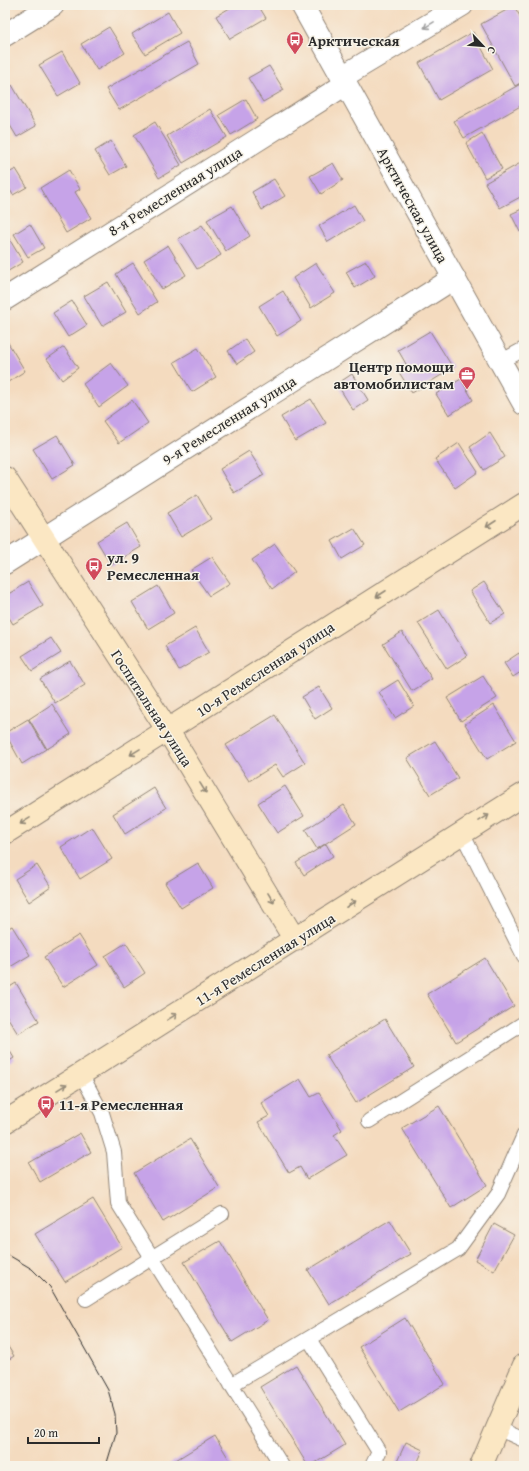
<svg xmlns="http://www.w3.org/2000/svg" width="529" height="1471" font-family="'Gentium Book Plus',serif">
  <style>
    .building { fill: #c6a3e8 }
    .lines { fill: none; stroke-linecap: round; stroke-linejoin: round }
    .service-casing { stroke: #908375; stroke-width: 16 }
    .minor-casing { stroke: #908375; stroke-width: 24 }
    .tertiary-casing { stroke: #908375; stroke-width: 24 }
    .secondary-casing { stroke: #908375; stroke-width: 24 }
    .service { stroke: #fff; stroke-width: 14 }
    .minor { stroke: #fff; stroke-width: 22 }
    .tertiary { stroke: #fff; stroke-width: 22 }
    .secondary { stroke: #fbe7c3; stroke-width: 22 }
    .tram { stroke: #2b2b2b; stroke-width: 1 }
    .oneway { stroke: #a0a0a0 }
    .oneway2 { stroke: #938977 }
    .labels { text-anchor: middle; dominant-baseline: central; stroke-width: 3; stroke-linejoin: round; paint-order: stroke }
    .poi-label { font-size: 15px; font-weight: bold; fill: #2b2b2b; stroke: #f7f3e8; text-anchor: start }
    .street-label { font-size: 15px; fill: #2b2b2b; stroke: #f7f3e8 }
  </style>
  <rect width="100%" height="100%" fill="#f7f3e8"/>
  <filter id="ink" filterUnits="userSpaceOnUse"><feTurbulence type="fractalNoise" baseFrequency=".025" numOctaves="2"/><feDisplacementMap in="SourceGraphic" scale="8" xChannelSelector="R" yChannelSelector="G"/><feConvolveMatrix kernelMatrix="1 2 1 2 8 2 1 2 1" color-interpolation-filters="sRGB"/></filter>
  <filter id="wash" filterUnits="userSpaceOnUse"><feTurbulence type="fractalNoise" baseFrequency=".012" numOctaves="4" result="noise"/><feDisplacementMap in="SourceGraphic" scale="16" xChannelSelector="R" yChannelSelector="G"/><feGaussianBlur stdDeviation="0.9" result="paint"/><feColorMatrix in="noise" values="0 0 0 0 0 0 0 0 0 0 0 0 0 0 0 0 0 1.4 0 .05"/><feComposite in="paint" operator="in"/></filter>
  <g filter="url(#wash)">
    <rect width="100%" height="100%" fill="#f4dbbf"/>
    <g id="blocks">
      <path class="building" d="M235,5h23l8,13 -36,21 -14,-23z
        M514,6l10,17v58l-9,5 -34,-62z
        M168,12l12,21 -35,21 -13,-20z
        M109,27l16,26 -28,17 -16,-26z
        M473,32l20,37 -54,31 -20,-37z
        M187,42l12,22 -80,46 -13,-21z
        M62,52l18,31 -22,13 -19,-31z
        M269,66l15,24 -21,12 -15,-24z
        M524,82v22l-60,34 -10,-17z
        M12,85l24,41 -19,11 -12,-20v-27z
        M246,99l11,20 -26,16 -12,-20z
        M210,109l17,28 -44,26 -16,-27z
        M155,122l26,43 -22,13 -25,-43z
        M482,133l20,36 -17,9 -19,-35z
        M111,141l15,25 -16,9 -15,-24z
        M524,161v34l-24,13 -15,-25z
        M333,163l10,17 -22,14 -11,-18z
        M16,169l11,18 -14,8 -8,-14v-6z
        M69,170l11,19 -5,3 16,26 -25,15 -26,-45z
        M274,179l11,17 -23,14 -10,-18z
        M354,205l9,16 -35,21 -9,-16z
        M232,206l18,30 -24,15 -19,-31z
        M524,208v22l-4,2 -9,-18z
        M30,224l14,24 -16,9 -14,-23z
        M202,225l19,30 -24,14 -19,-30z
        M5,232l18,30 -18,11z
        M168,245l18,30 -24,14 -18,-29z
        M366,261l9,15 -20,12 -9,-16z
        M133,263l24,39 -17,11 -24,-39z
        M316,263l19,30 -24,15 -18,-30z
        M108,282l18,30 -24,14 -18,-30z
        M283,291l18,30 -24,15 -18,-30z
        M72,301l15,24 -19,12 -15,-24z
        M430,331l23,37 -41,25 -15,-24 9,-5 -8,-14z
        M245,339l9,13 -17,12 -9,-13z
        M7,341l18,30 -20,13v-42z
        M64,347l14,21 -16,12 -15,-21z
        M198,348l18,29 -24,15 -18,-30z
        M111,363l17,23 -29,21 -16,-23z
        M352,374l16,26 -15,10 -16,-26z
        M461,379l12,21 -24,15 -13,-21z
        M311,399l15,24 -31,18 -14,-24z
        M132,400l16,23 -29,20 -16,-22z
        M490,433l15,24 -21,13 -14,-23z
        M57,435l18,30 -23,14 -19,-30z
        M459,443l19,29 -23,16 -20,-29z
        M249,451l15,24 -30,18 -14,-24z
        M197,495l14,24 -30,18 -14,-24z
        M127,523l14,24 -30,18 -14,-24z
        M354,528l11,17 -23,14 -10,-18z
        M275,544l20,28 -23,17 -20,-29z
        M212,557l18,26 -21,13 -18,-26z
        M28,582l15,24 -30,18 -8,-13v-15z
        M484,582l21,32 -15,9 -20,-32z
        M158,586l16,27 -26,16 -16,-27z
        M439,610l28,46 -20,13 -29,-46z
        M195,628l14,24 -30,18 -14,-24z
        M402,632l30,47 -20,12 -29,-47z
        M51,638l10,15 -29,18 -10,-15z
        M519,653l5,9v8l-11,7 -9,-14z
        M70,661l15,24 -30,18 -15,-24z
        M483,676l14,22 -36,23 -14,-23z
        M398,680l16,26 -19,12 -16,-26z
        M319,687l13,21 -17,11 -13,-22z
        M52,704l19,30 -24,15 -18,-30z
        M494,705l22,36 -29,18 -22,-35z
        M275,715l30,48 -22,14 -8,-12 -26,16 -23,-36z
        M28,719l18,30 -24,15 -17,-31z
        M435,741l23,37 -28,17 -23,-37z
        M285,786l19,30 -27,17 -19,-30z
        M154,788l12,20 -41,26 -12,-20z
        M344,805l12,19 -39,25 -12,-19z
        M92,827l20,32 -32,20 -19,-32z
        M326,844l7,12 -29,19 -8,-12z
        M198,863l15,25 -32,20 -16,-25z
        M37,865l14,22 -22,15 -14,-23z
        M12,926l18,29 -20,12 -5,-8v-29z
        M79,935l19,30 -35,22 -19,-30z
        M126,943l19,30 -21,14 -19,-31z
        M485,958l29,48 -58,36 -29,-48z
        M16,983l23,38 -21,13 -13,-21v-23z
        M385,1019l29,48 -58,36 -30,-48z
        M5,1043l9,15 -9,6z
        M300,1079l11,18 8,-4 23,37 -8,5 13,20 -40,24 -7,-12 -11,6 -31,-51 11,-6 -8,-13z
        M439,1106l48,79 -36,23 -49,-80z
        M80,1133l11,19 -51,30 -11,-19z
        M190,1139l29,48 -56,35 -29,-49z
        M93,1199l29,48 -57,35 -30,-48z
        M390,1220l21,34 -82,50 -21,-34z
        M494,1224l20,11 -20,36 -19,-11z
        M220,1241l48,79 -36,22 -48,-80z
        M405,1318l40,66 -46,28 -40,-65z
        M5,1342l9,14 -9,6z
        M296,1365l49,80 -35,21h-2l-48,-79z
        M215,1436l18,30h-67z
        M406,1442l17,8 -7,16h-21z"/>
    </g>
  </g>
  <g filter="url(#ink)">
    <use href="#blocks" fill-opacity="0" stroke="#908375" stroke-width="1"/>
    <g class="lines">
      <defs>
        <path id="service" d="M500,362l24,-13
          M462,833l62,123
          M81,1074l21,39 12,39 4,51 164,263
          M369,1121l155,-98
          M86,1299l136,-85
          M309,1339l70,113 -7,14
          M231,1385l227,-136 40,-55 26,-59
          M497,1428l27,12"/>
        <path id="minor" d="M5,35l48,-30
          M5,299l341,-215
          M5,563l449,-285"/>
        <path id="tertiary" d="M302,5l222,399
          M342,77l120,-72"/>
        <path id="secondary" d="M5,478l163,253 127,209
          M5,833l519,-329
          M5,1122l519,-328
          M481,1466l43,-101"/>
      </defs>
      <use href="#service" class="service-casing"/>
      <use href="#minor" class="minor-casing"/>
      <use href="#tertiary" class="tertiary-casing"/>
      <use href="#secondary" class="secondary-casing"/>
      <use href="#service" class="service"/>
      <use href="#minor" class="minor"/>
      <use href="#tertiary" class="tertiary"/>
      <use href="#secondary" class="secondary"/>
      <path class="tram" d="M5,1253l27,16 18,18 58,103 7,24 1,19 -10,33"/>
    </g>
    <defs><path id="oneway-shaft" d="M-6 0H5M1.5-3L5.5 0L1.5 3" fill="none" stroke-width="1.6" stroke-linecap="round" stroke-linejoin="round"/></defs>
    <use class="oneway" href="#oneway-shaft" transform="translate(429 25) rotate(149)"/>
    <g class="oneway2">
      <use href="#oneway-shaft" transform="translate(491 524) rotate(147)"/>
      <use href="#oneway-shaft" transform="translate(381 594) rotate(147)"/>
      <use href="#oneway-shaft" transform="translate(135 752) rotate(148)"/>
      <use href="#oneway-shaft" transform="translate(203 788) rotate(58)"/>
      <use href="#oneway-shaft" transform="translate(484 818) rotate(-32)"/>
      <use href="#oneway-shaft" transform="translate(25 821) rotate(148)"/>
      <use href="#oneway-shaft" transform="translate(271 898) rotate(59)"/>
      <use href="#oneway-shaft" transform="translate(351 904) rotate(-33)"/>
      <use href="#oneway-shaft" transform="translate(172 1017) rotate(-32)"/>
      <use href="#oneway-shaft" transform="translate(62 1087) rotate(-32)"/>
    </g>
  </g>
  <defs>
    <symbol id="bus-pin" viewBox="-11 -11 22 30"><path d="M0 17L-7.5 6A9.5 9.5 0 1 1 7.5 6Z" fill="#d1495b" stroke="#f7f3e8"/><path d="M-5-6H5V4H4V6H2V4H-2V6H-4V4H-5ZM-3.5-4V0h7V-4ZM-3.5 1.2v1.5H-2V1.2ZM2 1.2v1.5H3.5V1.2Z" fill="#fff"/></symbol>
    <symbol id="office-pin" viewBox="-11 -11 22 30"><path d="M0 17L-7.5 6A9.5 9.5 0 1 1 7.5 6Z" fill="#d1495b" stroke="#f7f3e8"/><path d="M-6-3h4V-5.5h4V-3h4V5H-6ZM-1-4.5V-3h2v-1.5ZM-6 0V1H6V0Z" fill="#fff"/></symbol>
  </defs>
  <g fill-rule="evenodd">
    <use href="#bus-pin" x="285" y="30" width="20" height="27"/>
    <use href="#office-pin" x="457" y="365" width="20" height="27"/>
    <use href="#bus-pin" x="84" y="556" width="20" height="27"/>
    <use href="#bus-pin" x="36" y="1094" width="20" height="27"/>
  </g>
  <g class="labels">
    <g class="poi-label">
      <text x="308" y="40">Арктическая</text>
      <text x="454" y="366" text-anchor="end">Центр помощи<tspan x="454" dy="17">автомобилистам</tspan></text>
      <text x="107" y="557">ул. 9<tspan x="107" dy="17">Ремесленная</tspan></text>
      <text x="59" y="1104">11-я Ремесленная</text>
    </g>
    <g class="street-label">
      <text transform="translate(175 191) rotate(-32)">8-я Ремесленная улица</text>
      <text transform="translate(413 205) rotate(61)">Арктическая улица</text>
      <text transform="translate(229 420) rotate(-32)">9-я Ремесленная улица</text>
      <text transform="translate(265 669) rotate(-33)">10-я Ремесленная улица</text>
      <text transform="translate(152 708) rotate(57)">Госпитальная улица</text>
      <text transform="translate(265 959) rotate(-32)">11-я Ремесленная улица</text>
    </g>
  </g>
  <rect width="529" height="1471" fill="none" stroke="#f7f3e8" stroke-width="20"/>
  <g transform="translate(483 46) rotate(116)" stroke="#f7f3e8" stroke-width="3" paint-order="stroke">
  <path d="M0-3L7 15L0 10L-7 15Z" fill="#2b2b2b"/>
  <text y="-6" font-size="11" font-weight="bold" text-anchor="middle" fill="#2b2b2b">С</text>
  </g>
  <path d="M28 1437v6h71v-6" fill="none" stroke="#2b2b2b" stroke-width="2"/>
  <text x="34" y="1437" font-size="12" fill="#2b2b2b" stroke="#f7f3e8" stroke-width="3" paint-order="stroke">20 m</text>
</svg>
